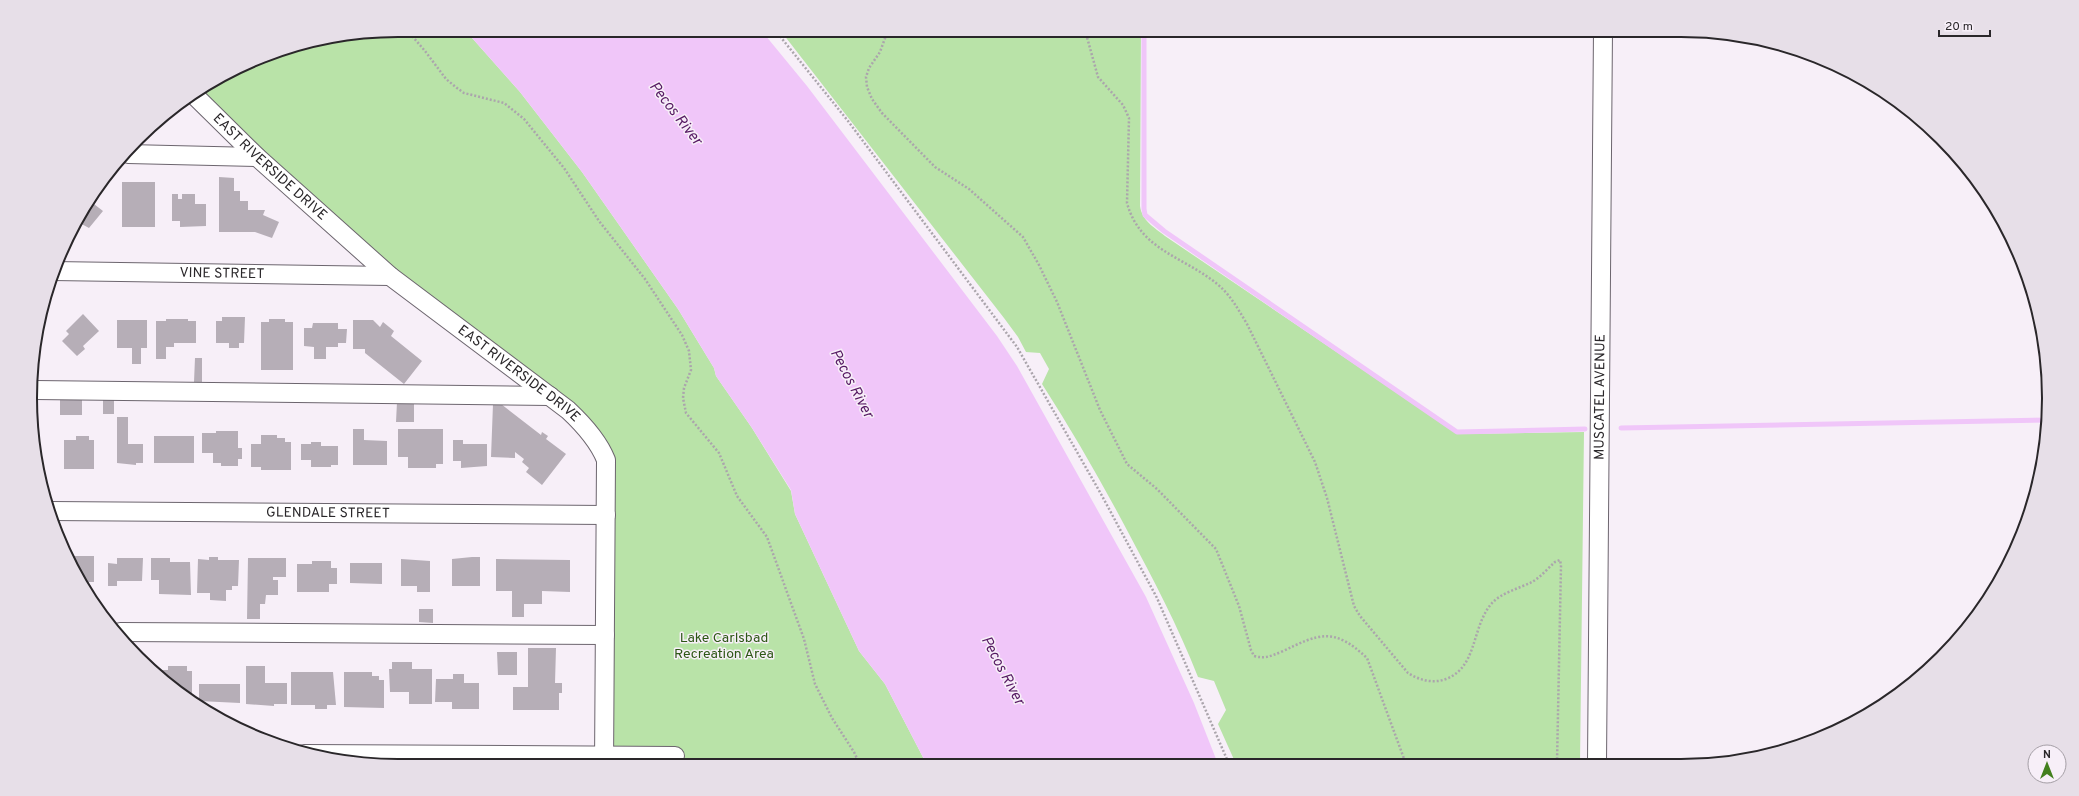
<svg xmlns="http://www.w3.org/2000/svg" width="2079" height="796" font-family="Overpass,sans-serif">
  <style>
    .green { fill: #b9e3a8 }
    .water { fill: #f0c6f9 }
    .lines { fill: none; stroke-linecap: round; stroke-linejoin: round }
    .stream { stroke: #f0c6f9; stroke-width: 5 }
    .building { fill: #b6aeb7 }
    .minor-casing { stroke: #6c656e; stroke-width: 20 }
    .path { stroke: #aba5ac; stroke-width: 2.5; stroke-dasharray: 2 2; stroke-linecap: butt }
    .minor { stroke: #fff; stroke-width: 18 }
    .labels { text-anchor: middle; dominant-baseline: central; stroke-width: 3; stroke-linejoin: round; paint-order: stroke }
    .street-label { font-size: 14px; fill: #2a272a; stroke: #f7eff8 }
    .park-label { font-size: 14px; fill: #2d5715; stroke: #f7eff8 }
    .water-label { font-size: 15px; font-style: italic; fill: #561963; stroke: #f7eff8 }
    .rim { fill: none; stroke: #2a272a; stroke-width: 2 }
  </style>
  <rect width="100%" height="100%" fill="#f7eff8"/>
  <path class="green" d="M398,30h67l55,62 62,80 96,137 36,59 2,8 36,52 39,63 4,23 64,137 26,33 42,81 -323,1 -2,-317 -212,-173 -197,-182 21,-15 65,-29z
    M780,30h361l-1,176c2,15 14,21 25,30l293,198 126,-2 -4,331 -344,1 -18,-40 8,-14 -12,-29 -16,-4c-20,-51 -45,-98 -70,-145 -27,-51 -55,-100 -86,-148l7,-15 -9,-16 -14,-1 -8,-15 -14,-19z"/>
  <path class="water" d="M465,30h296l46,56 190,250 20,30 129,231 48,106 24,61 -291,1 -42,-81 -26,-33 -64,-137 -4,-24 -39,-62 -36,-52 -2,-8 -36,-59 -96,-137 -62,-80z"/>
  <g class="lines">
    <path class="stream" d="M1144,30v179l1,6 19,16 293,201 128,-3
      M1621,428l427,-8"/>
  </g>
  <path class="building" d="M219,177l15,1v13h6v10h8v9h17l-2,5 16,7 -7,16 -17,-6h-36z
    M122,182h33v45h-33z
    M172,194h6v5h4v-5h13v10h11v22l-26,1v-6h-8z
    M90,201l13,10 -14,17 -13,-7z
    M83,314l16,17 -16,15 2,3 -8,7 -15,-15 7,-7 -3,-3z
    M222,317h23l-1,26h-5v5h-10v-5h-13v-22h6z
    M166,319h22v2h8v22h-22v4h-8v12h-10v-38h10z
    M269,319h16v3h8v48h-32v-48h8z
    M117,320h30v28h-6v16h-9v-16h-15z
    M353,320h20l7,7 3,-5 11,9 -3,5 31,25 -18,23 -39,-31v-4h-12z
    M313,323h25v6h9l-1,14h-8v4h-12v12h-12v-12l-10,-1v-18h8z
    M195,358h7v24h-8z
    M60,399h22v16h-22z
    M103,399h11v15h-11z
    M397,402l17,1v19h-18z
    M493,404h8l40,31 1,-3 6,4 -2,3 20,15 -24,31 -16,-13 3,-4 -7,-6 2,-3 -9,-7v6l-24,-1z
    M117,417h11v27h15v19h-7v2l-19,-2z
    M353,429h11v11l23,1v24h-34z
    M398,429h45v35h-7v4h-28v-11h-10z
    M216,431h22v17h4v11h-4v7h-17v-3h-8v-10h-11v-20h14z
    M261,435h16v3h8v4h6v28h-30v-3h-10v-23h10z
    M76,436h13v4h5v29h-30v-29h12z
    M154,436h40v27h-40z
    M453,440h10v4h24v22l-26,2v-7h-8z
    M311,442h10v4h17v19h-7v2h-20v-7h-10v-16h10z
    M66,553h7v3h21v26h-5v4h-6z
    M209,557h9v3h21l-1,26h-6v4h-6v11l-16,-1v-7h-13l1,-34 11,1z
    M472,557h8v29h-28v-27z
    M117,558h26l-1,23h-25v5h-9v-23l9,1z
    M151,558h19v4h20l1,33 -32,-1v-14h-8z
    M248,558h38v19h-13v3h5v15h-12l-1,9h-5v15h-13z
    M401,559l29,2v31h-13v-6h-16z
    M496,559l74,1v32l-28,-1v13h-18v13h-12v-26h-16z
    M312,561h19v7h6v16h-8v8h-32v-28h15z
    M350,563h32v21l-32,-1z
    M419,609h14v14l-14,-1z
    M528,648h28l-1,35h7v10h-3v17h-46v-23h15z
    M497,652h20v23h-19z
    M392,662h20v7h20v35h-23v-12h-19l-1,-23h3z
    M168,666h19v5h5v30l-18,-11 -19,-20h13z
    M246,666h19v17h22v21h-13v2l-28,-2z
    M291,672h42l3,33h-9v4h-12v-4h-24z
    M344,672h28v4h7v4h5v28l-40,-1z
    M453,674h11v9h15v26h-27v-7h-17l1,-23h17z
    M199,684h41v19l-41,-2z"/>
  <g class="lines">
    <defs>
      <g id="minor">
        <path id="s1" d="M193,94l64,63 133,119 178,134c15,14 30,30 38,50l-2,306"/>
        <path d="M128,154l129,3"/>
        <path id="s2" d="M53,271l337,5"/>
        <path d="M35,390l515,6"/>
        <path id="s3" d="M50,511l556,4"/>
        <path d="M120,632l485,3"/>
        <path d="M304,754l371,2"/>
        <path id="s4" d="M1597,763l6,-733"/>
      </g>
    </defs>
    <use href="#minor" class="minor-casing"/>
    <path class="path" d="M407,30l18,21 21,28 11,9 7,5 40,10 20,16 40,49 35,53 46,58 37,56 7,16 2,19 -7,18 -1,10 3,15 33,40 18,43 30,41 37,102 11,45 17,34 22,34 6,13
      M775,30l73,91 169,226 84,147 56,104 72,166
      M888,30l-8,22 -11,16 -3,9 1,10 5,12 10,14 53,54 34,22 54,48 16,28 18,37 43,108 27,54 30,25 59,60 23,57 12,44 3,6c11,3 17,0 27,-4 38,-18 52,-26 86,6l39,106
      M1085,30l13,47 25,28 6,13 -2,85c13,47 55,53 89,80 14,11 22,26 31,41l68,138 12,36 27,108 6,10 48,57c11,7 25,11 38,6 32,-12 25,-52 46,-76 9,-10 28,-15 40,-21 9,-5 16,-14 23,-20l5,-2 1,5 -4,198"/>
    <use href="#minor" class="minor"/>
  </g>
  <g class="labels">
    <g class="street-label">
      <text stroke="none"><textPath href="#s1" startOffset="106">EAST RIVERSIDE DRIVE</textPath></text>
      <text stroke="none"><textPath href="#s2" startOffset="169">VINE STREET</textPath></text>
      <text stroke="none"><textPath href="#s1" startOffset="430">EAST RIVERSIDE DRIVE</textPath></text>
      <text stroke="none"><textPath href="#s4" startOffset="366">MUSCATEL AVENUE</textPath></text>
      <text stroke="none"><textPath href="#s3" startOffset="278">GLENDALE STREET</textPath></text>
    </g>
    <g class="park-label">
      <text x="724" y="638">Lake Carlsbad<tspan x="724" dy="16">Recreation Area</tspan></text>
    </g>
    <g class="water-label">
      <text transform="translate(675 114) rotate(52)">Pecos River</text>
      <text transform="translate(851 384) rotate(62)">Pecos River</text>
      <text transform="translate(1002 671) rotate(62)">Pecos River</text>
    </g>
  </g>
  <path d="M0 0H2079V796H0ZM398 37H1681A361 361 0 0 1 2042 398V398A361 361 0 0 1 1681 759H398A361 361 0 0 1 37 398V398A361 361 0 0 1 398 37Z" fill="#e7dfe8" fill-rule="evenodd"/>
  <path class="rim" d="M398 37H1681A361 361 0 0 1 2042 398V398A361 361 0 0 1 1681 759H398A361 361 0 0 1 37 398V398A361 361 0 0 1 398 37Z"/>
  <g transform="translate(2047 764)"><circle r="19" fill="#f7eff8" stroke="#a59fa6"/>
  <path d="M0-3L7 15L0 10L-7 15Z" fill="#43801e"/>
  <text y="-6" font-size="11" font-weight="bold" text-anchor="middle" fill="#2a272a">N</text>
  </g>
  <path d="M1939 30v6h51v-6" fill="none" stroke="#2a272a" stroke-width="2"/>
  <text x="1945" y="30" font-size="12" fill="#2a272a" stroke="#f7eff8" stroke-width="3" paint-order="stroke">20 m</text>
</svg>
